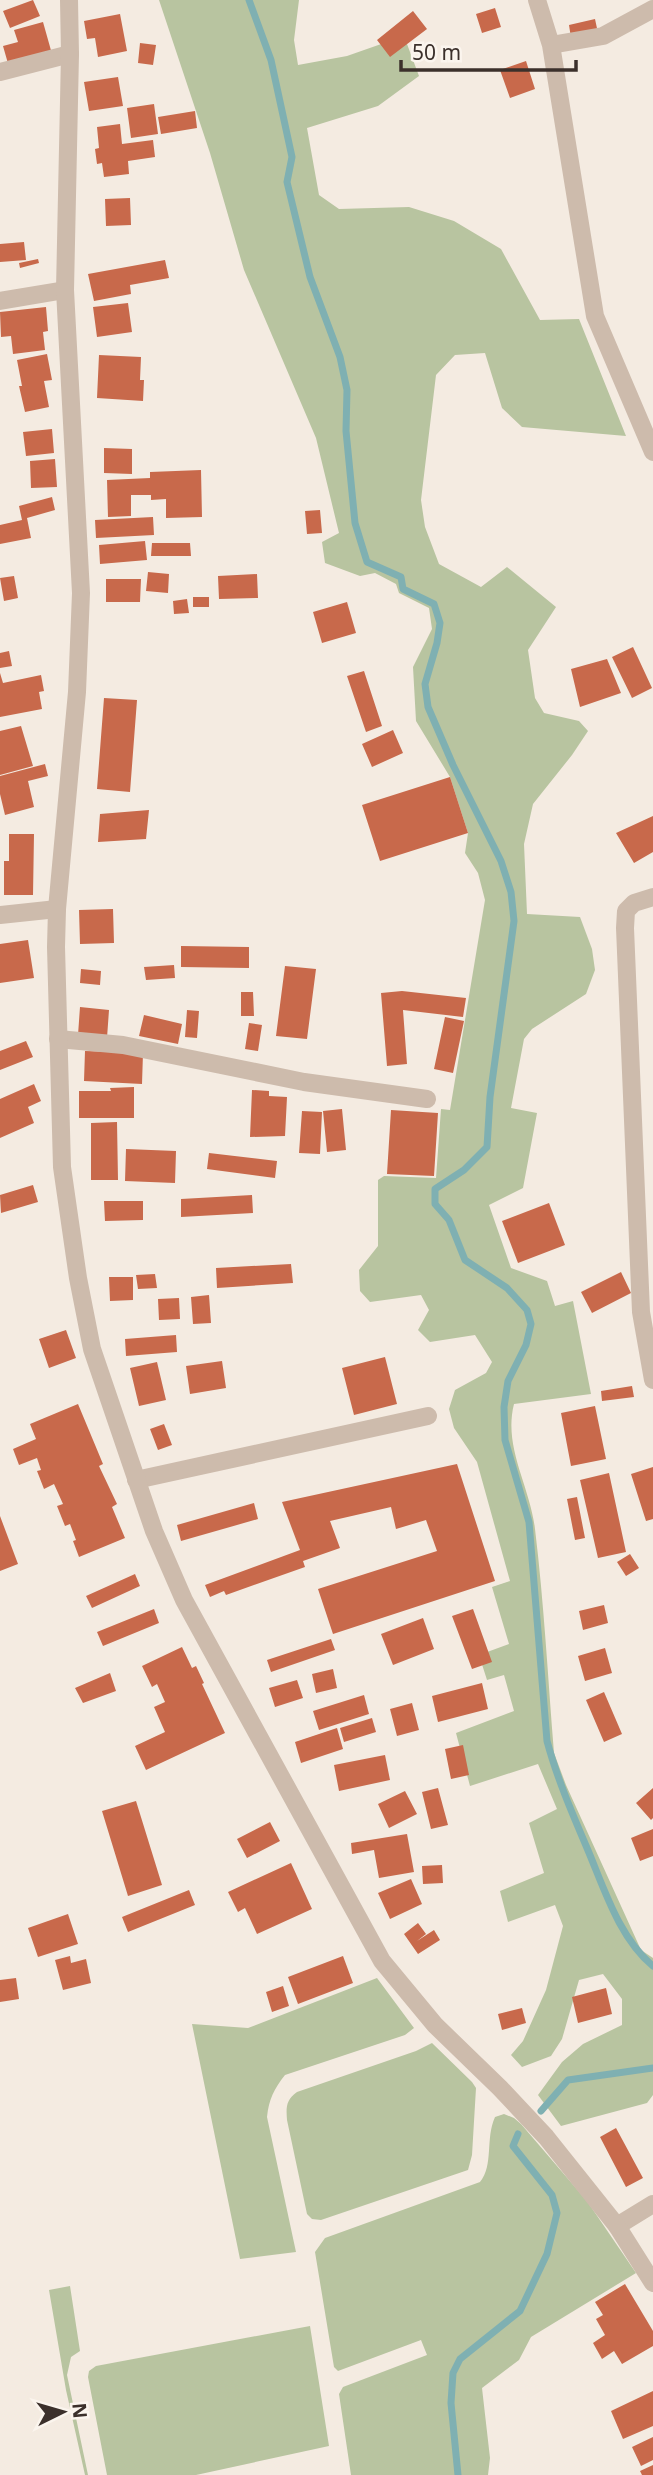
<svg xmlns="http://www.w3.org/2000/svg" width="653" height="2475" font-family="'Noto Sans',sans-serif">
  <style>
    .green { fill: #b8c4a0 }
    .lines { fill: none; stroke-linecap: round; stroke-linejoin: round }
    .stream { stroke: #7fb0b2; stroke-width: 7 }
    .building { fill: #c8694b }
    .minor { stroke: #cdbbac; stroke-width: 18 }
    .tertiary { stroke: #cdbbac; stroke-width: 18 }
  </style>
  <rect width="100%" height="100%" fill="#f4ebe1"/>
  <path class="green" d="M159,0h140l-5,40 4,25 49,-9 57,-20 15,40 -41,30 -71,22 12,67 20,14 70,-2 45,14 47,28 39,71 39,-1 47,117 -104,-9 -20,-19 -17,-55 -30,2 -19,20 -15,125 4,27 14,37 42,23 26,-20 49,40 -28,43 7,48 9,15 35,8 9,10 -16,24 -39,49 -9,40 3,70 53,3 12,32 3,21 -9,24 -54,35 -8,10 -13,69 26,5 -14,75 -34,17 22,63 36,13 8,25 18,-5 18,93 -77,10c-11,43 16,82 21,125 9,74 13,150 19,224l12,32 75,165 12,8v137l-6,8 -86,23 -23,-31 24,-33 21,-18 39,-19v-26l-19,-25 -24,6 -17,59 -11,17 -29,11 -11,-12 12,-14 23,-51 17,-64 -8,-21 -47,17 -8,-31 44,-18 -15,-50 28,-14 -19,-45 -68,22 -14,-53 58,-22 -10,-36 -17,5 -8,-25 30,-11 -17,-57 18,-6 -33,-119 -23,-34 -5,-19 6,-19 31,-17 6,-11 -17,-27 -45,7 -12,-12 11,-20 -8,-15 -51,7 -10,-11 -1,-21 19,-24v-66l6,-4 52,2 5,-69 9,1 35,-210 -7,-27 -13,-20 3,-20 -18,-56 -34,-56 -3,-54 19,-38 -3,-21 -30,-15 -3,-9 -21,-11 -15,3 -35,-13 -3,-21 17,-9 -23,-95 -72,-168 -34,-117z
    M377,1978l37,50 -9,7 -120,40c-11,14 -16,24 -18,42l29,135 -56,7 -48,-235 56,4z
    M432,2043l40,39 4,6 -4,67 -4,15 -147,50 -9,-1 -5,-5 -20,-94c-1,-13 -1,-20 10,-28l119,-41z
    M504,2114l10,4 7,6 66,77 49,72 -105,64 -12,23 -37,28 8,70 -2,17h-137l-12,-81 4,-7 84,-32 -6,-15 -83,31 -4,-4 -19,-115 10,-14 155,-56c14,-17 5,-43 15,-65z
    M70,2286l10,65 -9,6 -4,18 21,100h-3l-19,-85 -17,-100z
    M310,2326l19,120 -133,29h-89l-19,-98 1,-6 7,-5z"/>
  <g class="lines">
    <path class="stream" d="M249,0l22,60 21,97 -5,25 23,95 30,80 7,33 -1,41 9,92 12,39 34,15 2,12 31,15 6,19 -3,20 -12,41 3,23 25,58 48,96 10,31 3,29 -24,176 -3,50 -23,23 -29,19v15l14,16 16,40 42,28 20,22 4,14 -5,21 -18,36 -4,26 1,33 24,82 18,219c10,37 25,72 40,107 17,40 32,90 66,118
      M541,2111l27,-31 85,-12
      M458,2475l-7,-72 2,-30 7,-14 60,-48 27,-57 10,-41 -5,-18 -39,-49 5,-12"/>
  </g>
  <path class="building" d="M33,0l7,16 -30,12 -7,-17z
    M495,8l6,19 -19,6 -6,-19z
    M413,11l14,18 -37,28 -13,-17z
    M120,14l7,37 -29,6 -3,-19 -8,1 -3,-18z
    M595,19l3,14 -27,5 -2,-13z
    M43,22l9,32 -43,13 -6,-21 15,-4 -4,-12z
    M140,43l16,2 -3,20 -15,-2z
    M526,61l9,28 -25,9 -10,-28z
    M118,77l5,29 -34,5 -5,-29z
    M154,104l4,30 -27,4 -4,-30z
    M195,111l2,17 -36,6 -3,-17z
    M120,124l2,20 31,-4 2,17 -27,4 1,13 -25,3 -2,-14 -5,1 -2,-15 4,-1 -2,-21z
    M130,198l1,27 -25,1 -1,-27z
    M24,242l2,18 -26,2v-18z
    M38,259l1,4 -19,5 -1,-5z
    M165,260l4,18 -39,7 1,9 -37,7 -6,-27z
    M128,303l4,29 -35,5 -4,-30z
    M46,307l2,24 -5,1 2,18 -32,4 -2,-18 -10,1 -1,-25z
    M47,354l5,26 -8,1 5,26 -24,5 -6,-26h3l-5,-26z
    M99,355l42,2 -1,23h4l-1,21 -46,-3z
    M52,429l2,24 -28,3 -3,-24z
    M104,448l28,1v25l-28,-1z
    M55,459l2,28 -26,1 -1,-27z
    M201,470l1,47 -36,1v-19l-15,1v-5h-20v21l-23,1 -1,-37 43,-2v-6z
    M52,497l3,13 -28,8 4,20 -31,6v-19l22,-5 -3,-14z
    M320,510l2,23 -15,1 -2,-23z
    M153,517l1,18 -58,3 -1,-18z
    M145,541l2,19 -47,4 -1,-19z
    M152,543h38l1,13h-40z
    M148,572l21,2 -1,19 -22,-2z
    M257,574l1,24 -39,1 -1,-23z
    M14,576l4,22 -14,3 -4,-23z
    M106,579h35l-1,23h-34z
    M193,597h16v10h-16z
    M187,599l2,14 -15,1 -1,-13z
    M347,602l9,31 -34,10 -9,-31z
    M633,647l19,41 -20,10 -20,-41z
    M9,651l3,15 -12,2v-15z
    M607,659l14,34 -41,14 -9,-38z
    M364,671l18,55 -16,6 -19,-56z
    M0,673l3,10 38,-8 3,16 -5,1 3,17 -42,8z
    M104,698l33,2 -7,92 -33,-3z
    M21,726l12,40 -33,9v-44z
    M393,730l10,23 -31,14 -10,-23z
    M45,764l3,12 -20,5 6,26 -29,8 -5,-21v-18z
    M450,777l18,56 -88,28 -18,-56z
    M149,810l-3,29 -48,3 2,-28z
    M653,816v36l-19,11 -18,-30z
    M9,834h25l-1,61h-29v-34h5z
    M113,909l1,34 -34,1 -1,-34z
    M28,940l6,38 -34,5v-39z
    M181,946l68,1v21l-68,-1z
    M174,965l1,13 -29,2 -2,-13z
    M285,966l31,3 -9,70 -31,-3z
    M81,969l20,2 -1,14 -20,-2z
    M402,991l64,7 -3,19 -60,-7 4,54 -20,2 -6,-73z
    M241,992h12l1,24h-13z
    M80,1007l29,3 -2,28 -29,-3z
    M187,1010l12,1 -2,27 -12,-1z
    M144,1015l38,9 -4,20 -39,-8z
    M445,1017l19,4 -11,52 -19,-4z
    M249,1023l13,2 -4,26 -13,-2z
    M26,1041l7,16 -33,13v-19z
    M85,1051l58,2 -1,31 -58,-3z
    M34,1084l7,17 -13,6 6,16 -34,15v-39z
    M134,1087v31h-55v-27h32l-1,-3z
    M252,1090l17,1v5l18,1 -2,39 -35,1z
    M342,1109l4,41 -19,2 -4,-41z
    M391,1110l47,3 -4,63 -47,-2z
    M302,1111l20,1 -2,42 -21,-1z
    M117,1122l1,58h-27v-57z
    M126,1149l50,2 -1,32 -50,-2z
    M209,1153l68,8 -2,17 -68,-9z
    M33,1185l5,17 -37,11 -1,-18z
    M252,1195l1,18 -72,4v-18z
    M104,1201h39v19l-38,1z
    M549,1203l16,42 -47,18 -16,-42z
    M291,1264l2,19 -76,5 -1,-20z
    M621,1272l10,21 -39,20 -11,-21z
    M155,1274l2,14 -19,1 -2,-14z
    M109,1277h24v23l-23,1z
    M209,1295l2,28 -18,1 -2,-27z
    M179,1298l1,21 -21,1 -1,-21z
    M66,1330l10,28 -27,10 -10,-29z
    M176,1335l1,17 -51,4 -1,-17z
    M385,1357l12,47 -43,11 -12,-47z
    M222,1361l4,27 -36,6 -4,-28z
    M157,1362l9,38 -27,6 -9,-38z
    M632,1386l2,11 -32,4 -1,-10z
    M78,1404l25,60 -4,2 18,38 -5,3 13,31 -46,19 -6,-16 3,-1 -6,-16 -5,2 -8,-20 6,-2 -9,-20 -10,5 -7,-18 4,-1 -4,-12 -18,7 -6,-16 23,-10 -6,-15z
    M595,1406l11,53 -35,7 -10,-53z
    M164,1424l8,21 -14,5 -8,-21z
    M457,1464l38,117 -162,53 -15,-45 119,-38 -11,-31 -30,9 -5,-22 -61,14 10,27 -37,13 2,6 -79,28 -2,-4 -14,6 -5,-12 95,-35 -18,-48z
    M653,1467v52l-7,2 -15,-47z
    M609,1473l17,79 -28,6 -18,-78z
    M577,1497l8,41 -10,2 -8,-41z
    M254,1503l4,16 -77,22 -4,-16z
    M0,1516l18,48 -18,7z
    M630,1554l9,14 -13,8 -9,-14z
    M135,1574l5,12 -48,22 -6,-12z
    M604,1605l4,18 -25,7 -4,-19z
    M154,1609l5,14 -56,23 -6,-14z
    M473,1609l19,53 -20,7 -20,-53z
    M423,1618l11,31 -41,16 -12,-31z
    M331,1639l4,11 -64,22 -4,-12z
    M182,1647l10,21 4,-2 8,17 -2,1 23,49 -79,37 -11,-24 30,-14 -11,-25 11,-5 -8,-18 -5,3 -10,-21z
    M605,1648l7,25 -27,8 -7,-25z
    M333,1669l4,19 -21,5 -4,-19z
    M110,1673l6,18 -33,12 -8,-15z
    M297,1680l6,18 -28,9 -6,-19z
    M482,1683l6,26 -50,13 -6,-26z
    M604,1692l18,42 -18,8 -18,-42z
    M364,1695l5,19 -50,16 -6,-19z
    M412,1703l7,27 -22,6 -7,-27z
    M372,1718l4,14 -32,10 -4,-14z
    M337,1728l6,21 -42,14 -6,-21z
    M463,1745l6,30 -18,4 -6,-30z
    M385,1755l5,25 -51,11 -5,-26z
    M438,1788l10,37 -17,4 -9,-37z
    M653,1788v30l-2,2 -15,-17z
    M405,1791l12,23 -28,14 -11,-24z
    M136,1801l26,84 -34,11 -26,-85z
    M270,1822l10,19 -33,17 -10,-19z
    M653,1829v27l-13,5 -9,-23z
    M407,1834l7,38 -35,6 -5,-28 -22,4 -1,-11z
    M291,1863l21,46 -55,25 -12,-26 -7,4 -10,-20z
    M442,1865l1,18 -20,1 -1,-18z
    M411,1879l11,25 -32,15 -12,-26z
    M189,1890l6,15 -67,27 -6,-15z
    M68,1914l10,30 -40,13 -10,-29z
    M418,1923l8,11 -9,7 17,-11 6,10 -22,14 -14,-20z
    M70,1956l1,7 15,-4 5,24 -28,7 -8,-30z
    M343,1956l10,27 -55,21 -10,-27z
    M16,1978l3,21 -19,3v-22z
    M283,1986l6,20 -17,6 -6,-20z
    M606,1988l6,26 -34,9 -6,-26z
    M522,2008l4,15 -24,7 -4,-16z
    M616,2128l27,50 -17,9 -26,-50z
    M625,2284l28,47v15l-31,18 -8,-13 -12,8 -9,-16 12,-8 -9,-16 7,-4 -8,-13z
    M653,2391v35l-30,13 -12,-28z
    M653,2437v23l-12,6 -9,-19z
    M653,2465v10h-11l-2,-4z"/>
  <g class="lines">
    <path class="minor" d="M537,0l14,45 44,271 58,136
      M551,45l52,-9 50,-27
      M0,72l70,-18
      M0,301l65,-11
      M653,897l-19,6 -8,8 -1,17 16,384 12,68
      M0,915l57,-6
      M58,1039l65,6 181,37 123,17
      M136,1480l292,-64
      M617,2226l36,-22"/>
    <path class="tertiary" d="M69,0l1,54 -5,236 16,303 -4,99 -20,217 -1,38 6,220 16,111 14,71 62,182 30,69 198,361 53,64 65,63 46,49 71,89 36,57"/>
  </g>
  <g transform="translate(63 2412) rotate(85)" stroke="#fbf5ee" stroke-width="5" paint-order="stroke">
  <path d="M0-5L12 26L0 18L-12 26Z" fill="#3b302b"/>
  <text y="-10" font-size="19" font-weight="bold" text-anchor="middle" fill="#3b302b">N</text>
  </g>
  <path d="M401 60v10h175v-10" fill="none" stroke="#3b302b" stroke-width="3.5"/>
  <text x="412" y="60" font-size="21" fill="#3b302b" stroke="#fbf5ee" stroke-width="5" paint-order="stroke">50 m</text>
</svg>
